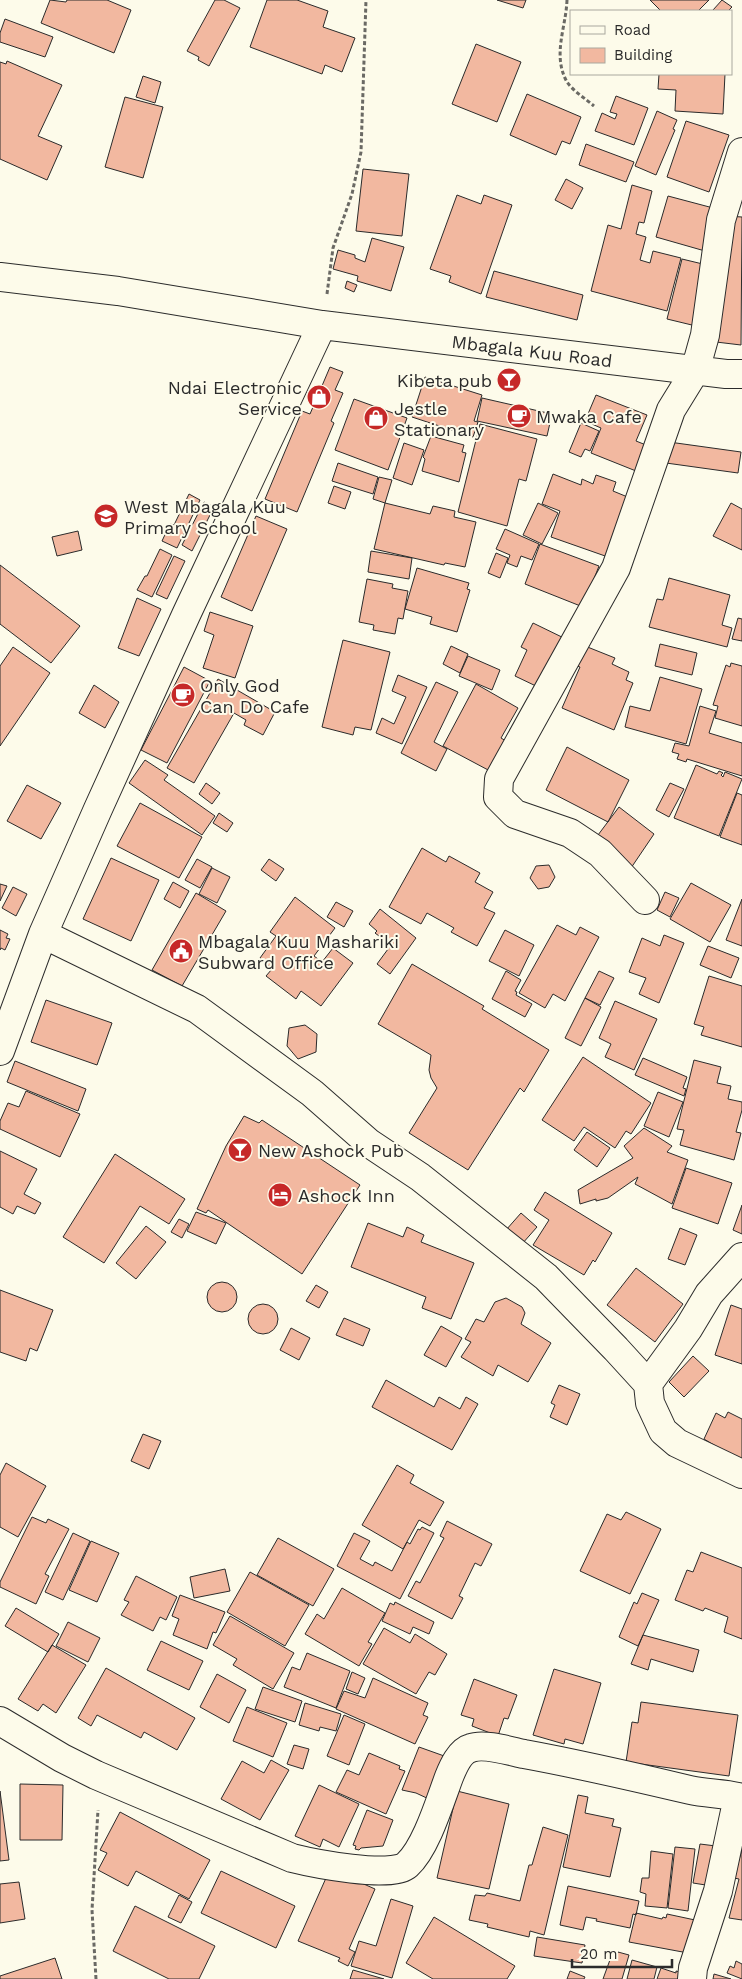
<svg xmlns="http://www.w3.org/2000/svg" width="742" height="1979" font-family="'Work Sans',sans-serif">
  <style>
    .building { fill: #f2b8a0; stroke: #2b2b2b }
    .lines { fill: none; stroke-linecap: round; stroke-linejoin: round }
    .minor-casing { stroke: #2b2b2b; stroke-width: 30 }
    .path { stroke: #6a6964; stroke-width: 3; stroke-dasharray: 4 2.5; stroke-linecap: butt }
    .minor { stroke: #fdfbea; stroke-width: 28 }
    .labels { text-anchor: middle; dominant-baseline: central; stroke-width: 4; stroke-linejoin: round; paint-order: stroke }
    .street-label { font-size: 18px; fill: #2b2b2b; stroke: #fdfbea }
    .poi-label { font-size: 18px; fill: #2b2b2b; stroke: #fdfbea; text-anchor: start }
  </style>
  <rect width="100%" height="100%" fill="#fdfbea"/>
  <path class="building" d="M50,0l16,2 1,-2h40l24,10 -17,43 -73,-30z
    M215,0h9l16,8 -31,58 -11,-6 1,-3 -12,-6z
    M267,0h30l31,11 -5,16 32,11 -13,34 -17,-7 -3,9 -72,-27z
    M497,0h29l-3,8z
    M650,0h59l-11,11h-37z
    M722,0l10,7 -4,4h-14l-1,-1z
    M5,19l48,18 -8,20 -45,-15v-9z
    M476,44l45,18 -24,60 -45,-18z
    M7,61l55,24 -24,51 24,10 -15,34 -47,-21v-97l6,2z
    M659,74h66l-2,40 -48,-3 1,-21 -18,-1z
    M143,76l18,6 -6,21 -19,-6z
    M527,94l54,23 -11,27 -8,-3 -6,14 -46,-20z
    M616,96l32,12 -14,37 -39,-14 7,-18 13,6 2,-5 -7,-2z
    M125,97l38,10 -20,71 -38,-11z
    M657,111l20,9 -4,9 2,1 -19,45 -21,-9z
    M686,121l43,14 -20,57 -42,-15z
    M586,144l48,18 -8,20 -47,-17z
    M363,169l46,5 -7,62 -46,-5z
    M566,179l17,9 -11,21 -17,-9z
    M632,185l20,6 -8,32 -5,-1 -3,12 10,3 -6,23 10,3 3,-12 28,7 -14,53 -76,-20 17,-66 13,4z
    M457,195l24,9 3,-9 28,10 -31,89 -32,-12 2,-6 -21,-7z
    M668,196l49,13 -12,42 -49,-14z
    M727,216l15,1 -1,128 -25,-3z
    M372,238l32,9 -13,44 -34,-10 1,-5 -25,-7 5,-19 17,5v3l10,4z
    M682,259l29,7 -15,60 -29,-7z
    M494,271l89,24 -6,25 -91,-23z
    M347,281l10,4 -3,7 -9,-4z
    M330,367l13,5 -8,18 8,3 -12,28 3,2 -37,89 -32,-13 37,-88 8,3z
    M425,377l57,18 -8,26 4,1 -5,15 -61,-20z
    M596,395l51,20 -11,26 10,4 -10,26 -45,-18 10,-25 -16,-7z
    M482,398l70,16 -5,22 -70,-15z
    M354,399l53,19 -19,52 -53,-20z
    M581,423l18,8 -9,20 -5,-2 -4,8 -12,-5z
    M480,424l57,15 -11,42 -7,-2 -12,47 -49,-14z
    M431,436l33,9 -2,7 4,1 -7,29 -37,-11 3,-12 -2,-2z
    M669,442l72,10 -3,21 -72,-10z
    M404,443l20,7 -12,35 -19,-7z
    M338,463l40,14 -5,17 -41,-13z
    M553,474l28,11 1,-6 11,5 3,-9 20,7 -3,9 17,7 -22,59 -57,-20 9,-26 -18,-7z
    M379,477l13,3 -7,23 -12,-4z
    M334,486l17,6 -6,17 -17,-6z
    M189,494l11,6 -23,48 -15,-7 8,-17 4,1z
    M204,502l10,5 -22,44 -10,-6z
    M385,503l45,11 3,-8 22,5 -1,6 22,5 -11,45 -20,-4 -1,2 -70,-16z
    M538,503l20,10 -16,31 -19,-9z
    M731,503l11,6v41l-29,-14z
    M256,516l31,13 -35,82 -31,-14z
    M505,529l34,15 -7,16 -11,-4 -4,11 -10,-4 3,-8 -14,-6z
    M78,531l4,19 -25,6 -5,-19z
    M540,544l59,22 -16,41 -58,-23z
    M160,549l12,6 -20,42 -15,-7 8,-14h2z
    M371,551l41,7 -3,21 -41,-7z
    M496,553l12,5 -8,20 -12,-5z
    M174,556l11,5 -18,38 -11,-5z
    M0,565l80,61 -29,37 -51,-39z
    M417,568l52,15 -2,6 3,1 -13,42 -27,-8 2,-7 -27,-8z
    M669,578l61,17 -8,30 10,3 -5,19 -78,-20 8,-28 6,1z
    M367,579l26,5 -1,4 16,3 -5,28 -5,-1 -3,16 -22,-4 1,-5 -15,-3z
    M137,598l24,11 -22,47 -21,-8z
    M210,612l43,14 -18,52 -32,-10 11,-33 -10,-4z
    M738,618l4,1v22l-10,-2z
    M533,623l37,18 -32,46 -23,-11 12,-26 -6,-3z
    M343,640l47,12 -19,78 -16,-3 -2,8 -31,-8z
    M580,644l35,14 -3,6 17,8 -3,8 7,3 -19,47 -52,-22 18,-41 -9,-3z
    M660,644l37,9 -5,22 -37,-9z
    M451,646l17,8 -8,19 -17,-9z
    M13,647l37,26 -50,73v-80z
    M468,656l32,14 -8,20 -33,-14z
    M731,663l11,3v60l-27,-8 3,-12 -5,-1 13,-40 4,2z
    M184,667l26,14 -43,82 -26,-13z
    M398,675l29,12 -25,57 -26,-11 6,-15 12,6 12,-27 -14,-6z
    M660,677l42,12 -16,55 -61,-17 5,-21 20,5z
    M218,679l57,33 -12,23 -19,-10 2,-5 -12,-7 -40,70 -27,-15z
    M436,682l22,10 -24,50 13,7 -11,22 -35,-18z
    M476,684l42,24 -17,30 5,3 -16,30 -47,-25z
    M94,685l25,17 -14,26 -26,-15z
    M700,706l16,5 -7,22 33,10v33l-55,-17 -1,3 -9,-3 2,-5 -7,-2 3,-9 14,3z
    M567,747l62,33 -21,42 -62,-32z
    M145,760l23,15 -4,5 51,36 -13,19 -73,-52z
    M696,765l21,9 2,-3 4,2 -2,2 2,2 2,-5 17,7 -23,57 -45,-18z
    M206,783l14,10 -8,11 -13,-10z
    M670,783l14,6 -15,28 -13,-7z
    M27,785l34,18 -20,36 -34,-18z
    M737,793l5,2v50l-22,-8z
    M140,803l62,34 -23,41 -62,-32z
    M619,807l35,27 -23,34 -39,-25z
    M219,813l14,10 -6,9 -14,-9z
    M422,848l24,14 3,-6 31,17 -5,9 18,10 -9,16 11,5 -18,33 -26,-14 3,-4 -27,-15 -6,11 -32,-17z
    M111,858l48,22 -28,61 -48,-22z
    M197,859l15,8 -12,21 -15,-8z
    M269,859l15,10 -8,12 -15,-11z
    M549,865l6,12 -6,10 -11,2 -8,-11 6,-12z
    M212,868l18,9 -13,26 -18,-9z
    M173,882l16,9 -9,17 -16,-9z
    M691,883l40,22 -21,37 -40,-23z
    M0,884l7,2 -7,15z
    M13,887l14,7 -11,22 -14,-8z
    M665,892l14,6 -9,19 -13,-7z
    M196,893l30,18 -44,75 -30,-16z
    M295,897l40,31 -21,28 8,6 11,-14 20,15 -32,43 -20,-15 -5,8 -30,-23 6,-7 -12,-11 16,-22 -6,-4z
    M742,899v47l-16,-6z
    M336,902l17,9 -9,16 -17,-10z
    M380,909l36,29 -26,36 -13,-10 14,-19 -16,-12 2,-2 -8,-7z
    M557,925l19,10 4,-8 19,10 -34,64 -12,-7 -8,14 -26,-15z
    M0,930l8,4 -2,4 4,1 -5,11 -4,-2 -1,2z
    M505,930l29,15 -15,31 -30,-15z
    M664,935l20,8 -25,60 -20,-9 7,-16 -17,-6 13,-34 18,8z
    M708,946l31,12 -8,20 -31,-13z
    M412,964l72,42 -2,3 67,41 -25,42 -4,-4 -52,82 -59,-37 28,-45 -6,-10 -2,-8 2,-15 -53,-31z
    M506,971l15,9 -6,11 2,1 -1,3 16,9 -7,13 -33,-18z
    M599,971l15,7 -14,27 -15,-7z
    M709,976l33,10v61l-41,-12 3,-8 -10,-3z
    M585,998l16,9 -20,39 -16,-8z
    M46,1000l66,23 -15,42 -66,-23z
    M615,1001l42,18 -23,51 -29,-13 6,-13 -12,-6z
    M305,1025l12,9 -1,18 -18,7 -11,-13 2,-18z
    M583,1057l68,46 -20,31 -5,-3 -11,17 -31,-21 -10,14 -32,-21z
    M643,1058l44,19 -4,11 3,1 -2,7 -49,-21z
    M694,1060l27,7 -4,16 14,3 -3,13 14,3v8l-6,22 5,1 -7,27 -54,-15 4,-15 -7,-1z
    M15,1061l71,28 -8,22 -71,-29z
    M26,1091l54,23 -20,43 -60,-28v-8l8,-18 11,4z
    M658,1092l25,10 -14,35 -25,-11z
    M244,1116l15,7 3,-3 98,65 -58,89 -94,-64 -2,3 -9,-4 29,-63z
    M644,1128l28,18 -5,6 21,8 -16,44 -37,-20 3,-7 -30,21 -12,3v-2l-16,5 -2,-14 55,-32 -9,-12z
    M587,1132l23,16 -13,19 -23,-17z
    M0,1151l37,18 -13,25 17,9 -6,11 -18,-8 -4,8 -13,-7z
    M115,1154l70,45 -16,25 -29,-18 -36,57 -41,-26z
    M686,1168l46,15 -14,41 -46,-16z
    M545,1192l67,41 -17,29 -2,-2 -9,15 -51,-30 16,-25 -15,-10z
    M742,1205v29l-9,-4z
    M196,1212l30,11 -10,21 -29,-13z
    M521,1213l16,14 -15,17 -16,-14z
    M179,1219l10,5 -7,14 -11,-6z
    M368,1223l35,14 4,-10 17,8 -3,7 53,21 -23,56 -29,-11 4,-11 -75,-30z
    M146,1226l20,16 -30,37 -20,-16z
    M680,1228l17,7 -12,30 -17,-6z
    M636,1268l47,36 -28,38 -48,-37z
    M207 1297a15 15 0 1 1 30 0a15 15 0 1 1-30 0Z
    M316,1285l12,7 -9,16 -13,-7z
    M0,1290l53,20 -16,41 -7,-3 -4,13 -26,-9z
    M506,1298l16,9 3,6 -4,11 30,19 -23,39 -30,-17 -5,11 -32,-19 10,-15 -6,-3 11,-20 8,3 11,-20z
    M248 1319a15 15 0 1 1 30 0a15 15 0 1 1-30 0Z
    M731,1305l11,4v55l-27,-9z
    M344,1318l26,11 -7,17 -27,-11z
    M441,1326l21,12 -16,29 -22,-12z
    M291,1328l19,10 -11,22 -19,-10z
    M693,1356l16,15 -25,26 -15,-15z
    M386,1380l48,27 5,-10 21,12 6,-12 12,7 -26,46 -80,-43z
    M559,1385l21,9 -13,31 -17,-8 5,-12 -4,-2z
    M728,1412l14,7v43l-38,-23 12,-26 9,5z
    M143,1434l18,7 -12,28 -18,-8z
    M6,1463l40,23 -28,51 -18,-10v-52z
    M397,1465l17,10 -4,8 34,19 -14,24 -11,-6 -16,29 -41,-24z
    M626,1512l35,17 -31,65 -50,-23 27,-57 14,6z
    M32,1517l14,6 2,-4 21,10 -24,45 4,2 -13,28 -36,-17v-5z
    M447,1521l45,23 -11,22 -6,-3 -16,33 4,2 -11,21 -44,-23 8,-15 4,2 24,-45 -4,-2z
    M422,1527l12,6 -34,66 -63,-33 17,-33 16,8 -10,18 13,7 2,-4 17,9 15,-29 3,2 8,-15 2,1z
    M73,1533l17,8 -27,59 -18,-8z
    M278,1538l56,31 -21,37 -56,-31z
    M91,1541l28,12 -22,49 -28,-12z
    M701,1552l41,16v71l-18,-7 4,-15 -23,-9 -2,3 -28,-11 12,-30 6,2z
    M225,1569l5,22 -36,7 -4,-21z
    M250,1572l59,33 -24,41 -58,-34z
    M136,1576l41,21 -11,23 -6,-3 -7,14 -32,-16 8,-13 -5,-2z
    M342,1588l43,25 -17,29 4,2 -13,22 -54,-32 12,-20 7,5z
    M642,1593l17,7 -21,46 -19,-9 15,-35 3,2z
    M180,1595l45,17 -9,21 -3,-1 -6,17 -34,-14 6,-16 -7,-3z
    M395,1602l39,20 -5,12 -16,-7 -3,7 -28,-13 8,-18 4,2z
    M16,1608l43,26 -11,18 -43,-26z
    M230,1616l64,37 -21,36 -40,-24 4,-6 -24,-14z
    M68,1622l32,16 -12,24 -32,-16z
    M384,1628l26,15 5,-9 32,20 -12,21 -6,-3 -13,22 -53,-30z
    M643,1635l56,15 -6,22 -42,-13 -3,11 -17,-6z
    M161,1641l42,20 -14,29 -42,-20z
    M52,1645l34,20 -30,48 -13,-9 -5,7 -20,-12z
    M307,1653l43,18 -14,37 -52,-21 8,-20 8,3z
    M106,1668l89,50 -18,32 -33,-18 -3,6 -44,-23 -6,11 -13,-8z
    M554,1669l47,14 -18,61 -18,-5 -1,5 -31,-9z
    M352,1672l13,6 -7,16 -12,-5z
    M217,1674l29,16 -17,33 -29,-16z
    M373,1678l55,25 -5,12 5,2 -13,27 -79,-35 8,-18 21,7z
    M474,1679l43,16 -9,24 -4,-1 -6,18 -26,-10 2,-7 -13,-4z
    M263,1687l39,14 -7,21 -40,-13z
    M641,1702l97,13 -9,61 -103,-14 6,-40 6,1z
    M305,1703l36,11 -5,17 -16,-4 -1,4 -20,-6z
    M247,1707l40,16 -14,34 -40,-16z
    M344,1715l21,9 -16,41 -22,-9z
    M294,1745l15,4 -6,20 -16,-5z
    M419,1747l28,10 -16,43 -15,-7 -14,-3z
    M369,1753l31,13 -1,3 6,2 -19,43 -50,-22 11,-22 12,5z
    M271,1760l18,10 -29,50 -39,-21 21,-38 22,12z
    M20,1784l43,1 -1,55h-42z
    M319,1785l40,19 -20,43 -16,-8 -3,8 -25,-11z
    M0,1791l9,69 -9,1z
    M457,1791l52,13 -20,85 -52,-11z
    M578,1795l10,2 -3,16 29,6 -2,7 9,2 -11,49 -47,-10z
    M367,1810l26,10 -10,26 -22,2 -2,2 -4,-1 1,-3 -3,-1z
    M120,1812l90,48 -21,39 -53,-28 -8,15 -30,-16 9,-17 -7,-3z
    M543,1827l25,8 -24,100 -14,-4 -1,6 -42,-10 1,-3 -19,-4 6,-25 10,1 2,-3 33,8 9,-36h3z
    M700,1844l16,2 -4,40 -19,-3z
    M675,1847l20,2 -7,62 -20,-3z
    M742,1849v71l-13,-2 10,-39 -5,-1z
    M651,1851l22,3 -6,54 -22,-2 1,-12 -6,-2 2,-14h7z
    M330,1869l45,20 -26,60 6,3 -7,14 -10,-5 2,-3 -42,-17z
    M221,1871l74,35 -19,42 -75,-35z
    M19,1882l6,37 -25,4v-39z
    M568,1886l71,15 -3,14 -3,-1 -3,14 -34,-7 1,-2 -11,-2 -3,13 -23,-5z
    M179,1895l13,7 -11,21 -13,-6z
    M391,1899l22,7 -21,72 -41,-12 8,-25 17,5z
    M135,1906l80,40 -16,33h-30l-56,-28z
    M636,1913l26,6 1,-2 3,1 1,-4 28,6 -7,33 -59,-11z
    M434,1917l81,49 -8,13h-74l-27,-16z
    M537,1937l48,8 -3,18 -48,-7z
    M618,1952l11,3 -7,24h-19l8,-22 5,1z
    M55,1958l7,21h-62v-3z
    M632,1960l25,7 -3,12h-27z
    M736,1961l6,3v15l-15,-6 3,-7 4,2z
    M661,1968l15,5v-2l4,1 -2,7h-21z
    M353,1970l31,9h-34z
    M570,1971l15,6 -1,2h-17z
    M714,1974l17,5h-18z"/>
  <g class="lines">
    <defs>
      <path id="minor" d="M0,277l118,14 204,34 404,49h16
        M645,900l-45,-47 -30,-20 -55,-19 -17,-17 1,-18 117,-211 55,-158 24,-39 10,-36 16,-115 21,-68
        M43,934l154,75 115,84 57,50 51,34 126,100 70,72 32,35 2,19 13,28 14,12 65,31
        M0,1051l43,-117 55,-125 88,-194 136,-290
        M648,1384l40,-55 21,-35 33,-37
        M0,1721l62,37 34,17 196,83c20,5 100,21 115,7 19,-17 33,-64 42,-88 4,-10 11,-26 22,-29 13,-5 39,3 53,6 55,10 111,23 166,36 17,4 35,3 52,8
        M692,1979l1,-11 25,-77 20,-94"/>
    </defs>
    <use href="#minor" class="minor-casing"/>
    <path class="path" d="M567,0c-1,28 -15,55 0,82 6,9 19,17 27,24
      M327,294l6,-46 19,-54 9,-42 5,-152
      M96,1979l-4,-69 6,-100"/>
    <use href="#minor" class="minor"/>
  </g>
  <defs>
    <symbol id="bar-disc" viewBox="-11 -11 22 22"><circle r="9.5" fill="#c62828" stroke="#fdfbea"/><path d="M-6-5H6L.8 .8V4.5H3.5V6h-7V4.5H-.8V.8Z" fill="#fff"/></symbol>
    <symbol id="shop-disc" viewBox="-11 -11 22 22"><circle r="9.5" fill="#c62828" stroke="#fdfbea"/><path d="M-5-2.5h2.3a2.7 3.5 0 0 1 5.4 0H5L5.5 6h-11ZM-1.5-2.5h3a1.5 2.3 0 0 0-3 0Z" fill="#fff"/></symbol>
    <symbol id="cafe-disc" viewBox="-11 -11 22 22"><circle r="9.5" fill="#c62828" stroke="#fdfbea"/><path d="M-5.5-4.5H6V0H3Q3 3.5 0 3.5H-2.5Q-5.5 3.5-5.5 0ZM3-3.2v2h1.7v-2ZM-6 4.5H4V6H-6Z" fill="#fff"/></symbol>
    <symbol id="school-disc" viewBox="-11 -11 22 22"><circle r="9.5" fill="#c62828" stroke="#fdfbea"/><path d="M0-5L7-2L0 1L-7-2ZM-4 1L0 2.5L4 1V4Q0 6-4 4Z" fill="#fff"/></symbol>
    <symbol id="civic-disc" viewBox="-11 -11 22 22"><circle r="9.5" fill="#c62828" stroke="#fdfbea"/><path d="M-.6-6.5H3V-4.5H.6V-3L4-1V1h2V6H-6V1h2V-1L-.6-3ZM-1.2 2.5V6h2.4V2.5Z" fill="#fff"/></symbol>
    <symbol id="hotel-disc" viewBox="-11 -11 22 22"><circle r="9.5" fill="#c62828" stroke="#fdfbea"/><path d="M-6-4.5h1.5V1H6V5H4.5V3h-9V5H-6ZM-4 0a1.8 1.8 0 1 1 3.6 0ZM.5 0V-2.5h3Q6-2.5 6 0Z" fill="#fff"/></symbol>
  </defs>
  <g fill-rule="evenodd">
    <use href="#bar-disc" x="495" y="366" width="28" height="28"/>
    <use href="#shop-disc" x="305" y="383" width="28" height="28"/>
    <use href="#cafe-disc" x="505" y="402" width="28" height="28"/>
    <use href="#shop-disc" x="362" y="404" width="28" height="28"/>
    <use href="#school-disc" x="92" y="502" width="28" height="28"/>
    <use href="#cafe-disc" x="169" y="681" width="28" height="28"/>
    <use href="#civic-disc" x="167" y="937" width="28" height="28"/>
    <use href="#bar-disc" x="226" y="1136" width="28" height="28"/>
    <use href="#hotel-disc" x="266" y="1181" width="28" height="28"/>
  </g>
  <g class="labels">
    <g class="street-label">
      <text transform="translate(532 351) rotate(7)">Mbagala Kuu Road</text>
    </g>
    <g class="poi-label">
      <text x="492" y="380" text-anchor="end">Kibeta pub</text>
      <text x="302" y="387" text-anchor="end">Ndai Electronic<tspan x="302" dy="21">Service</tspan></text>
      <text x="394" y="408">Jestle<tspan x="394" dy="21">Stationary</tspan></text>
      <text x="536" y="416">Mwaka Cafe</text>
      <text x="124" y="506">West Mbagala Kuu<tspan x="124" dy="21">Primary School</tspan></text>
      <text x="200" y="685">Only God<tspan x="200" dy="21">Can Do Cafe</tspan></text>
      <text x="198" y="941">Mbagala Kuu Mashariki<tspan x="198" dy="21">Subward Office</tspan></text>
      <text x="258" y="1150">New Ashock Pub</text>
      <text x="298" y="1195">Ashock Inn</text>
    </g>
  </g>
  <rect x="570" y="10" width="162" height="65" fill="#fdfbea" stroke="#a9a89e"/>
  <rect x="580" y="26" width="25" height="8" fill="#fdfbea" stroke="#a9a89e"/>
  <text x="614" y="35" font-size="15" fill="#2b2b2b">Road</text>
  <rect x="580" y="48" width="25" height="15" fill="#f2b8a0" stroke="#a9a89e"/>
  <text x="614" y="60" font-size="15" fill="#2b2b2b">Building</text>
  <path d="M572 1959v8h100v-8" fill="none" stroke="#2b2b2b" stroke-width="2.5"/>
  <text x="580" y="1959" font-size="15" fill="#2b2b2b" stroke="#fdfbea" stroke-width="4" paint-order="stroke">20 m</text>
</svg>
